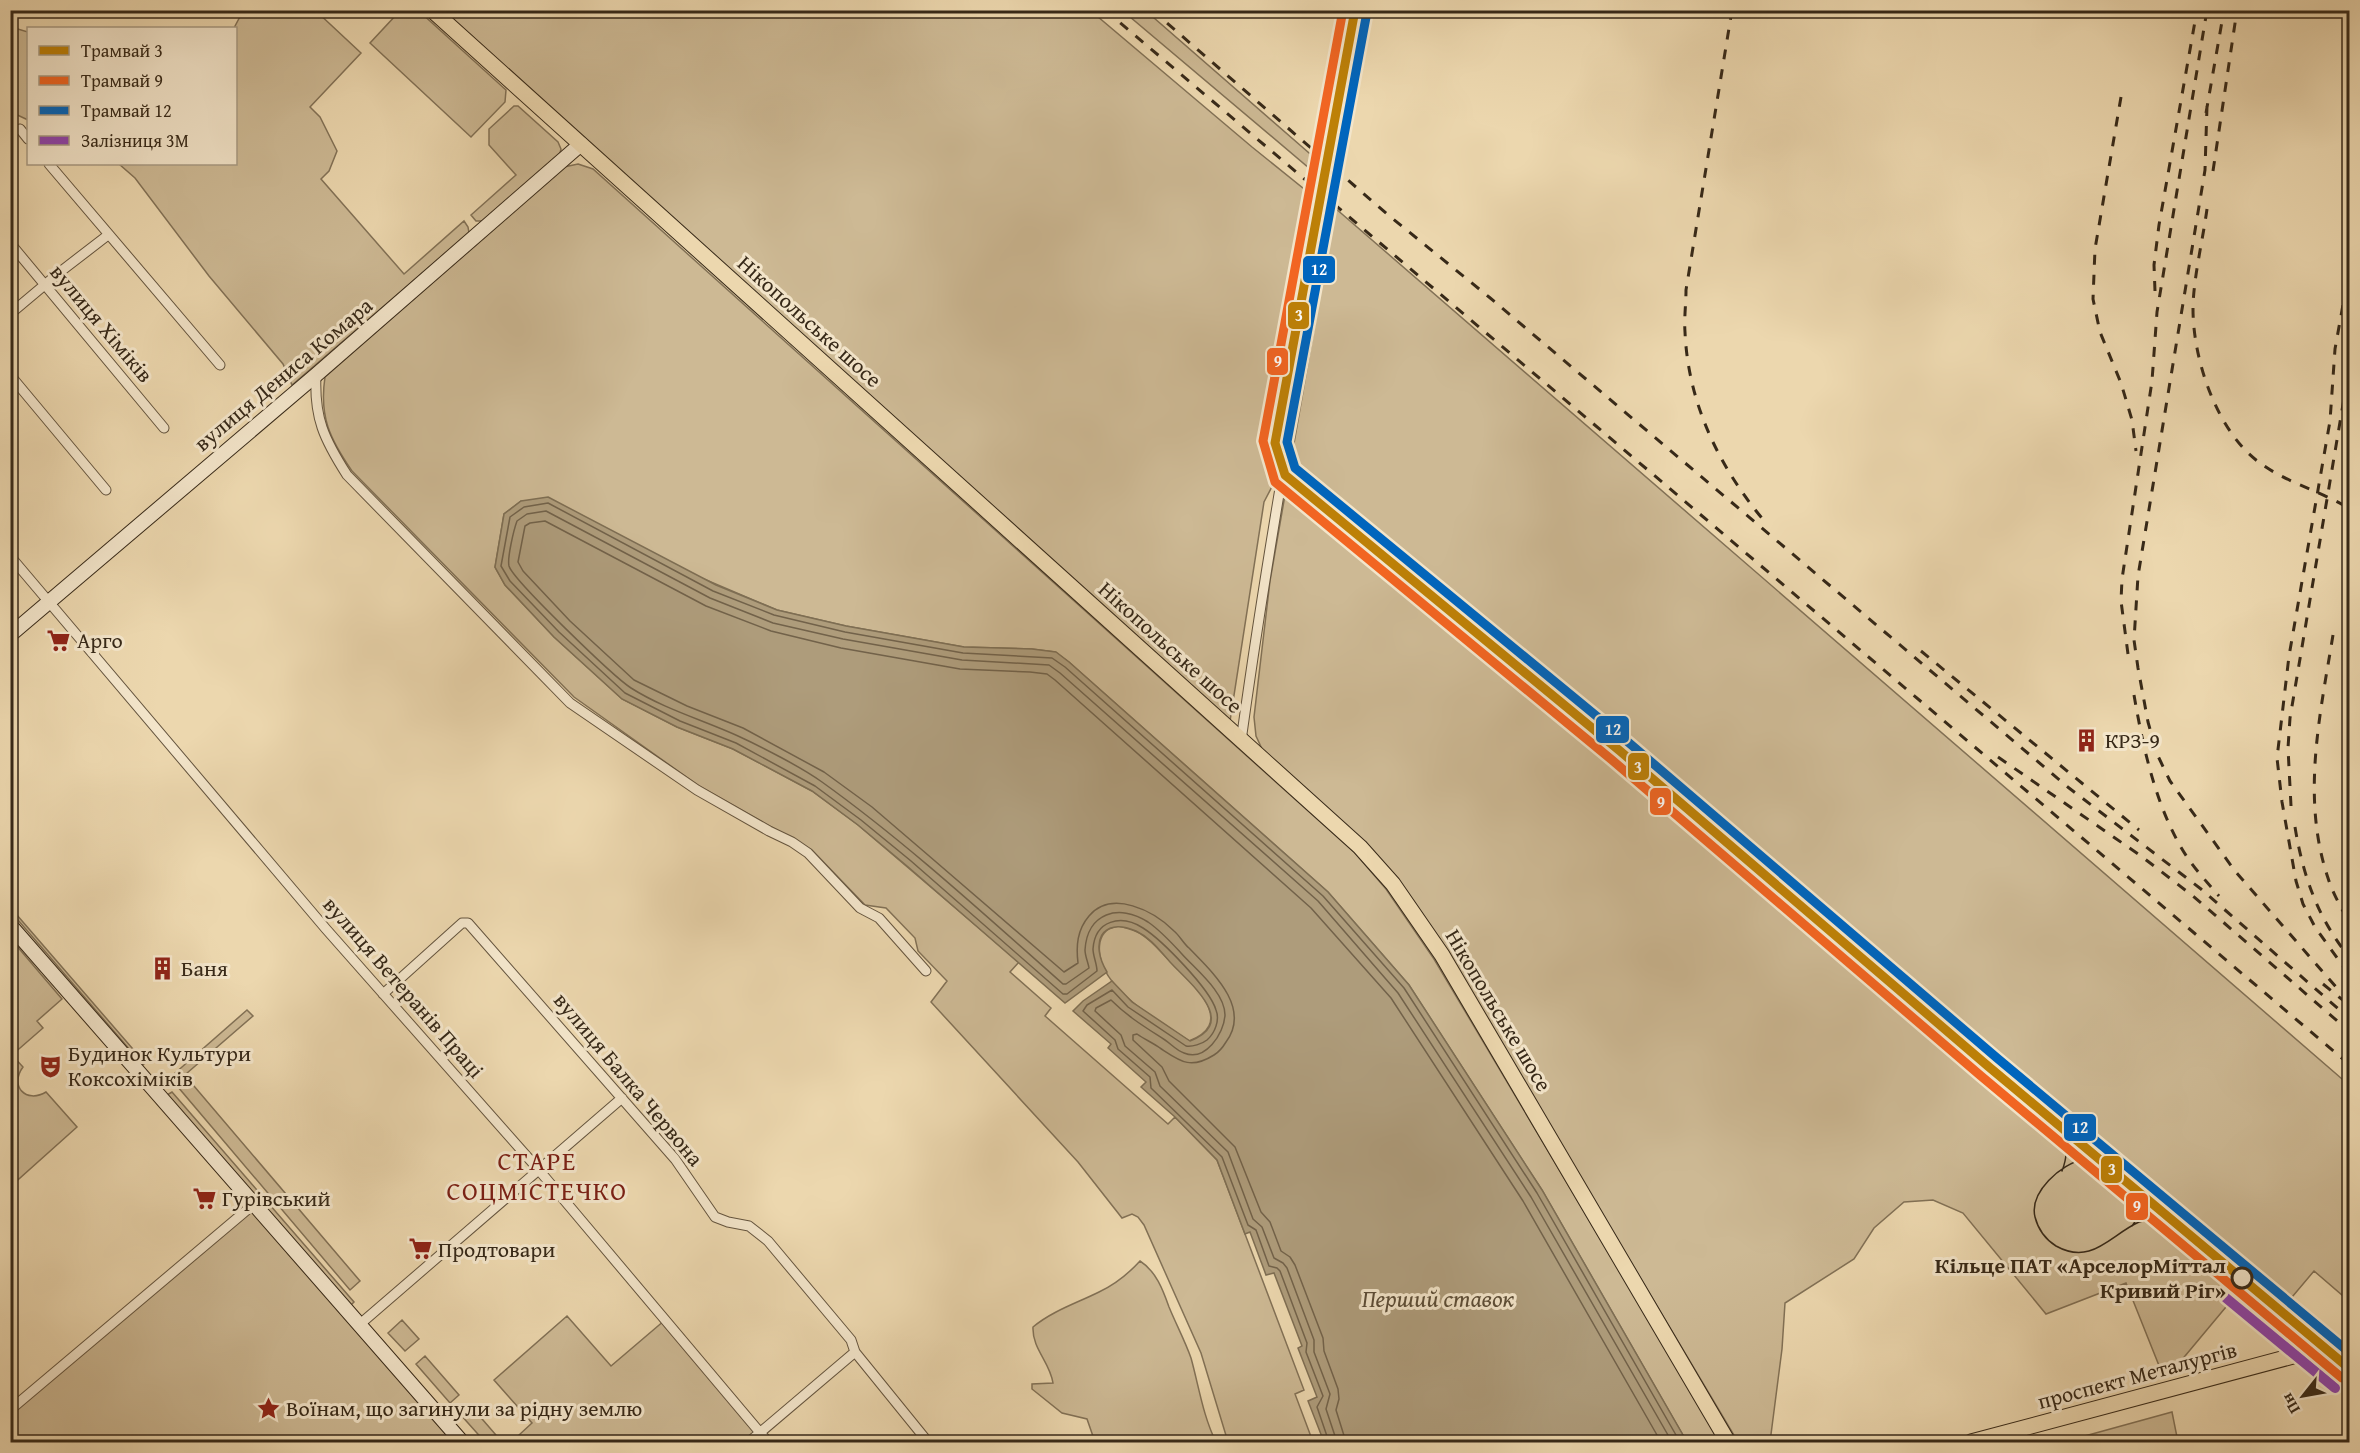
<svg xmlns="http://www.w3.org/2000/svg" width="2360" height="1453" font-family="'Gentium Book Plus',serif">
  <style>
    .green { fill: #cdb994; stroke: #827156; stroke-width: 1.5 }
    .water { fill: #ae9c7b; stroke: #7e6e53; stroke-width: 1.5 }
    .lines { fill: none; stroke-linecap: round; stroke-linejoin: round }
    .shore { stroke: #72624a; stroke-width: 1.5 }
    .street-casing { stroke: #64543e; stroke-width: 11 }
    .secondary-casing { stroke: #372918; stroke-width: 16 }
    .primary-casing { stroke: #372918; stroke-width: 17 }
    .street { stroke: #f3e5ca; stroke-width: 9 }
    .secondary { stroke: #f3e5ca; stroke-width: 14 }
    .primary { stroke: #ecd7ae; stroke-width: 15 }
    .tram { stroke: #372918; stroke-width: 1.5 }
    .rail { stroke: #372918; stroke-width: 3; stroke-dasharray: 10 10; stroke-linecap: butt }
    .rail-1-casing { stroke: #f3e5ca; stroke-width: 15 }
    .rail-1 { stroke: #8e44ad; stroke-width: 10 }
    .tram-1-casing { stroke: #f3e5ca; stroke-width: 14 }
    .tram-2-casing { stroke: #f3e5ca; stroke-width: 14 }
    .tram-3-casing { stroke: #f3e5ca; stroke-width: 14 }
    .tram-1 { stroke: #bd8007; stroke-width: 9 }
    .tram-2 { stroke: #f26522; stroke-width: 9 }
    .tram-3 { stroke: #0065bd; stroke-width: 9 }
    .stop-dot { fill: #f3e5ca; stroke: #372918; stroke-width: 3 }
    .labels { text-anchor: middle; dominant-baseline: central; stroke-width: 6; stroke-linejoin: round; paint-order: stroke }
    .street-label { font-size: 22px; fill: #372918; stroke: #f3e5ca }
    .poi-label { font-size: 22px; fill: #372918; stroke: #f3e5ca; text-anchor: start }
    .stop-label { font-size: 22px; font-weight: bold; fill: #372918; stroke: #f3e5ca; text-anchor: end }
    .water-label { font-size: 24px; font-style: italic; fill: #5b4c36; stroke: #f3e5ca }
    .quarter-label { font-size: 26px; letter-spacing: 1.5px; fill: #7a1f14; stroke: #f3e5ca }
    .line-badge { stroke: #f3e5ca; stroke-width: 2 }
    .badge-label { font-size: 16px; text-anchor: middle; font-weight: bold; fill: #fff }
  </style>
  <rect width="100%" height="100%" fill="#ecd7ae"/>
  <filter id="stains"><feTurbulence type="fractalNoise" baseFrequency=".00333" numOctaves="4"/><feColorMatrix values="0 0 0 0 .2 0 0 0 0 .09 0 0 0 0 .02 0 0 0 .5 -.17"/></filter>
  <radialGradient id="worn" r=".72"><stop offset=".6" stop-color="#630" stop-opacity="0"/><stop offset="1" stop-color="#630" stop-opacity=".3"/></radialGradient>
  <path class="green" d="M243,11h73l45,42 -51,54 10,10 17,34 -8,20 -8,8 83,95 60,-53 4,6 1,6 -177,152 -9,-21 -74,-88 -74,-98 -16,-14h117v-136h-2z
    M403,11l17,1 86,78 -1,12 -34,35 -101,-94 28,-30z
    M442,11h649l161,136 67,54 -48,242 7,32 -14,27 -34,219z
    M1123,11h23l178,155 -2,13z
    M11,27l17,5v88l-17,-8z
    M514,106h4l40,36 3,7 -2,8 -73,64h-10l-5,-6 45,-40 -27,-30v-16z
    M578,164l15,5 762,684 31,36 48,70 287,483h-34l-145,-252 -133,-205 -81,-93 -259,-230 -14,-10 -23,-3 -68,-2 -118,-21 -69,-16 -256,-109 -17,13 -9,53 10,18 49,52 68,62 55,28 56,22 79,42 46,34 161,137 -9,10 41,36 -6,8 123,108 7,-7 42,43 87,230 -9,4 18,48h-85l-27,-89 -57,-128 -6,-8 -6,-3 -10,4 -44,-56 -147,-160 16,-21 -29,-30 -3,-13 -29,-30 -21,-3 -53,-55 -113,-64 -125,-89 -222,-226c-22,-32 -33,-54 -27,-94l239,-210z
    M1335,208l1014,877v216l-35,-30 -27,32 -36,-26 -71,85 -20,6 -34,-85 -80,31 -83,-101 -30,-13 -29,2 -30,26 -20,31 -69,44 -3,46 -12,93h-32l-292,-490 -183,-201 -7,-15 -2,-19 16,-136z
    M10,907l135,156 -2,2 -132,-153z
    M1119,926c7,2 16,4 22,8 13,8 20,19 31,29 20,21 66,59 17,78 -29,-20 -97,-55 -89,-99 3,-11 8,-14 19,-16z
    M10,938l52,61 -25,22 6,7 -31,27 11,12c-14,19 3,37 23,25l31,35 -66,59z
    M247,1010l6,6 -74,64 -5,-6z
    M188,1079l172,202 -10,9 -172,-203z
    M172,1092l182,210 -4,4 -183,-211z
    M254,1204l208,238h-451l-1,-31z
    M1140,1261c16,10 23,29 29,46 7,17 16,34 22,51 8,29 12,58 25,84h-121l-8,-23 -25,-6 -30,-24v-5l21,-1c-3,-21 -21,-34 -20,-56 19,-16 44,-24 66,-35 15,-7 30,-19 41,-31z
    M567,1316l44,50 54,-46 95,113 -11,9h-224l-6,-7 13,-12 -38,-43z
    M402,1320l17,19 -14,12 -17,-18z
    M425,1356l34,39 -9,8 -34,-39z
    M470,1405l32,37h-17l-25,-28z
    M2172,1412l6,30h-115z"/>
  <path class="water" d="M548,497l168,88 61,25 69,16 118,21 68,2 24,3 13,10 259,230 81,93 133,205 145,252h-363l-16,-41 9,-4 -19,-49 4,-2 -28,-73 -8,2 -16,-43 -5,2 -28,-74 -42,-43 -34,-30 5,-5 -38,-34 3,-4 -38,-33 10,-10 29,-20 20,21 58,39c50,-19 -1,-58 -20,-79 -10,-11 -19,-24 -34,-31 -36,-15 -46,13 -29,41l-42,31 -158,-137 -49,-41 -46,-34 -79,-42 -56,-22 -55,-28 -68,-62 -49,-52 -10,-18 9,-53 17,-13z"/>
  <g class="lines">
    <path class="shore" d="M1329,1442l-12,-35 6,-11 -17,-44 1,-9 -27,-72 -3,-3 -8,-2 -13,-36 -8,-5 -26,-68 -71,-69 -1,-11 -32,-28 -3,-9 -32,-29 4,-6 25,-15 16,17 58,39c6,1 16,-2 21,-6 8,-7 13,-20 9,-30 -6,-21 -54,-70 -73,-82 -22,-14 -48,-8 -50,21 0,7 4,15 4,22l-30,23h-4l-152,-133 -50,-41 -46,-34 -79,-43 -56,-22 -55,-28 -66,-61 -49,-51 -9,-15 9,-49 14,-10 24,-4 165,88 61,24 71,17 118,21 89,5 13,9 258,229 81,92 133,205 143,249
      M1337,1442l-11,-33 4,-15 -16,-42v-12l-27,-72 -4,-5 -9,-5 -12,-31 -9,-8 -25,-67 -68,-66 -5,-14 -30,-26 -4,-11 -26,-24 1,-3 15,-8c17,17 34,27 54,40 6,4 12,11 19,13 21,9 40,-19 41,-38 0,-23 -30,-46 -44,-62 -11,-12 -20,-22 -33,-31 -29,-19 -61,-9 -63,28 0,6 3,12 4,18l-23,16h-3c-78,-69 -156,-141 -241,-202 -21,-15 -60,-35 -84,-46 -35,-16 -74,-27 -107,-48 -17,-11 -118,-108 -122,-122 -2,-8 5,-37 8,-45l10,-7 19,-3 164,87 63,25 70,16 119,21 87,5 11,8 258,228 80,92 133,204 141,245
      M1346,1442l-10,-32 3,-11 -1,-10 -14,-38 -1,-13 -28,-73 -5,-8 -9,-6 -11,-29 -9,-10 -26,-65 -66,-66 -7,-14 -29,-27v-5l4,-1c7,5 16,9 23,14 20,13 30,22 54,7 5,-3 9,-8 12,-13 26,-35 -15,-71 -37,-94 -6,-5 -9,-12 -15,-17 -20,-20 -62,-42 -85,-15 -12,14 -13,30 -11,47l-14,9 -143,-123 -49,-42 -48,-35 -81,-44 -56,-22 -53,-26 -64,-59 -47,-50 -5,-9 7,-36 5,-3 15,-2 161,85 65,25 70,17 119,21 70,3 17,2 8,6 256,228 80,90 132,203 138,241"/>
    <defs>
      <path id="street" d="M20,129l8,10
        M49,164l171,201
        M10,243l154,185
        M10,314l50,-42 48,-37
        M10,375l96,115
        M316,375c-2,43 8,64 31,100l223,228 127,87 72,41 23,11 16,11 52,55 19,10 47,53
        M10,556l316,373 212,240 230,273
        M1241,741c34,-245 80,-488 127,-731
        M383,994l79,-71h6l207,236 40,58 13,5 21,4 19,15 83,99 4,12 73,90
        M359,1325l263,-227
        M10,1410l244,-206
        M749,1442l106,-90"/>
      <path id="secondary" d="M10,635l306,-260 265,-231
        M10,925l452,517"/>
      <path id="primary" d="M432,10l928,837 33,37 49,71 286,487
        M2314,1352l36,29
        M1971,1442l322,-86 57,-10"/>
    </defs>
    <use href="#street" class="street-casing"/>
    <use href="#secondary" class="secondary-casing"/>
    <use href="#primary" class="primary-casing"/>
    <use href="#street" class="street"/>
    <use href="#secondary" class="secondary"/>
    <use href="#primary" class="primary"/>
    <path class="tram" d="M2051,1119c14,20 20,28 11,52
      M2111,1163c-9,-3 -17,-6 -27,-4 -23,5 -55,33 -49,58 3,12 10,22 21,29 36,20 54,-11 83,-24 11,-4 24,-3 36,0
      M2132,1226c12,-15 11,-26 3,-43"/>
    <path class="rail" d="M1105,10l1245,1055
      M1152,10l235,204 102,83 580,491 132,101 149,130
      M1732,10l-46,280c0,14 -2,28 -1,42 3,72 35,137 81,191
      M2121,97l-26,152 -2,50 7,33 21,51 11,37 4,31
      M2207,106l-2,64 -67,406 -4,64 4,28 10,54 9,32 13,27 65,90 101,116
      M2206,113l18,-103
      M2213,171l24,-161
      M2207,209c-4,30 -14,71 -14,100 0,51 24,123 67,154 27,20 61,28 90,46
      M2350,266l-15,83 -5,72 -41,235 -12,102 5,44 14,79 7,23 12,23 35,49
      M2155,291l-1,-26 5,-40 38,-215
      M2333,635c-13,80 -32,163 -5,243 5,16 14,31 22,46
      M1921,651l218,179
      M2128,654l-7,-53 1,-22 30,-198 5,-69 50,-302
      M2134,695c9,52 21,108 48,154 10,17 24,32 37,47
      M1998,757l143,99 52,40 157,136
      M2291,806l-3,-58 2,-30 60,-355
      M2295,827c8,49 23,92 55,131
      M2323,984l27,22"/>
    <defs>
      <path id="rail-1" d="M2226,1298l109,90"/>
    </defs>
    <use href="#rail-1" class="rail-1-casing"/>
    <use href="#rail-1" class="rail-1"/>
    <defs>
      <path id="tram-1" d="M1355,10l-80,433 10,32 335,276 369,316 361,302"/>
      <path id="tram-2" d="M1343,10l-80,431 12,41 337,278 369,316 361,302"/>
      <path id="tram-3" d="M1367,12l-80,430 8,26 333,274 369,316 353,295"/>
    </defs>
    <use href="#tram-1" class="tram-1-casing"/>
    <use href="#tram-2" class="tram-2-casing"/>
    <use href="#tram-3" class="tram-3-casing"/>
    <use href="#tram-1" class="tram-1"/>
    <use href="#tram-2" class="tram-2"/>
    <use href="#tram-3" class="tram-3"/>
  </g>
  <defs>
    <symbol id="supermarket-bare" viewBox="-9 -9 18 18"><path d="M-6-5.5h2.5l.6 2H6L4.5 2H-2.5L-4.4-4H-6ZM-1.5 3.2a1.3 1.3 0 1 0 .1 0ZM3 3.2a1.3 1.3 0 1 0 .1 0Z" fill="#8f2418" stroke="#f3e5ca" stroke-width="2.5" paint-order="stroke"/></symbol>
    <symbol id="building-bare" viewBox="-9 -9 18 18"><path d="M-4-6H4V6H1V3H-1V6H-4ZM-2.5-4.3h1.7v1.8h-1.7ZM.8-4.3h1.7v1.8H.8ZM-2.5-1h1.7V.8h-1.7ZM.8-1h1.7V.8H.8Z" fill="#8f2418" stroke="#f3e5ca" stroke-width="2.5" paint-order="stroke"/></symbol>
    <symbol id="theatre-bare" viewBox="-9 -9 18 18"><path d="M-5-5.5Q0-4 5-5.5V0Q5 5 0 6Q-5 5-5 0ZM-3.3-2.5H-1v1.5H-3.3ZM1-2.5H3.3v1.5H1ZM-2.8 1Q0 5.5 2.8 1Z" fill="#8f2418" stroke="#f3e5ca" stroke-width="2.5" paint-order="stroke"/></symbol>
    <symbol id="sight-bare" viewBox="-9 -9 18 18"><path d="M0-6L1.8-2.2L6-1.7L2.9 1.2L3.7 5.4L0 3.3L-3.7 5.4L-2.9 1.2L-6-1.7L-1.8-2.2Z" fill="#8f2418" stroke="#f3e5ca" stroke-width="2.5" paint-order="stroke"/></symbol>
  </defs>
  <g fill-rule="evenodd">
    <use href="#supermarket-bare" x="42" y="624" width="33" height="33"/>
    <use href="#building-bare" x="2070" y="724" width="33" height="33"/>
    <use href="#building-bare" x="146" y="952" width="33" height="33"/>
    <use href="#theatre-bare" x="34" y="1050" width="33" height="33"/>
    <use href="#supermarket-bare" x="188" y="1182" width="33" height="33"/>
    <use href="#supermarket-bare" x="404" y="1232" width="33" height="33"/>
    <use href="#sight-bare" x="252" y="1392" width="33" height="33"/>
  </g>
  <circle class="stop-dot" cx="2242" cy="1278" r="10"/>
  <g class="labels">
    <g class="street-label">
      <text transform="translate(810 321) rotate(42)">Нікопольське шосе</text>
      <text transform="translate(102 323) rotate(50)">вулиця Хіміків</text>
      <text transform="translate(283 374) rotate(-40)">вулиця Дениса Комара</text>
      <text transform="translate(1171 647) rotate(42)">Нікопольське шосе</text>
      <text transform="translate(404 987) rotate(49)">вулиця Ветеранів Праці</text>
      <text transform="translate(1499 1010) rotate(59)">Нікопольське шосе</text>
      <text transform="translate(629 1079) rotate(50)">вулиця Балка Червона</text>
      <text transform="translate(2137 1375) rotate(-15)">проспект Металургів</text>
    </g>
    <g class="poi-label">
      <text x="77" y="640">Арго</text>
      <text x="2105" y="740">КРЗ-9</text>
      <text x="181" y="968">Баня</text>
      <text x="68" y="1053">Будинок Культури<tspan x="68" dy="25">Коксохіміків</tspan></text>
      <text x="222" y="1198">Гурівський</text>
      <text x="438" y="1249">Продтовари</text>
      <text x="286" y="1408">Воїнам, що загинули за рідну землю</text>
    </g>
    <g class="stop-label">
      <text x="2226" y="1265">Кільце ПАТ «АрселорМіттал<tspan x="2226" dy="25">Кривий Ріг»</tspan></text>
    </g>
    <g class="water-label">
      <text x="1438" y="1298">Перший ставок</text>
    </g>
    <g class="quarter-label">
      <text x="537" y="1160">СТАРЕ<tspan x="537" dy="30">СОЦМІСТЕЧКО</tspan></text>
    </g>
  </g>
  <g class="line-badge">
    <rect x="1302" y="255" width="34" height="29" rx="6" fill="#0065bd"/>
    <rect x="1287" y="301" width="23" height="29" rx="6" fill="#bd8007"/>
    <rect x="1266" y="347" width="23" height="29" rx="6" fill="#f26522"/>
    <rect x="1595" y="715" width="35" height="29" rx="6" fill="#0065bd"/>
    <rect x="1627" y="752" width="23" height="29" rx="6" fill="#bd8007"/>
    <rect x="1649" y="787" width="23" height="29" rx="6" fill="#f26522"/>
    <rect x="2063" y="1113" width="34" height="29" rx="6" fill="#0065bd"/>
    <rect x="2100" y="1155" width="23" height="29" rx="6" fill="#bd8007"/>
    <rect x="2125" y="1192" width="24" height="29" rx="6" fill="#f26522"/>
  </g>
  <g class="badge-label">
    <text x="1319" y="275">12</text>
    <text x="1299" y="321">3</text>
    <text x="1278" y="367">9</text>
    <text x="1613" y="735">12</text>
    <text x="1638" y="773">3</text>
    <text x="1661" y="808">9</text>
    <text x="2080" y="1133">12</text>
    <text x="2112" y="1175">3</text>
    <text x="2137" y="1212">9</text>
  </g>
  <rect width="2360" height="1453" fill="none" stroke="#ecd7ae" stroke-width="36"/>
  <rect x="12" y="12" width="2336" height="1429" fill="none" stroke="#372918" stroke-width="3"/>
  <rect x="18" y="18" width="2324" height="1417" fill="none" stroke="#372918" stroke-width="1.5"/>
  <rect x="27" y="27" width="210" height="138" fill="#f3e5ca" stroke="#a89a83" stroke-width="1.5"/>
  <rect x="39" y="46" width="30" height="9" fill="#bd8007" stroke="#a89a83" stroke-width="1.5"/>
  <text x="81" y="57" font-size="18" fill="#372918">Трамвай 3</text>
  <rect x="39" y="76" width="30" height="9" fill="#f26522" stroke="#a89a83" stroke-width="1.5"/>
  <text x="81" y="87" font-size="18" fill="#372918">Трамвай 9</text>
  <rect x="39" y="106" width="30" height="9" fill="#0065bd" stroke="#a89a83" stroke-width="1.5"/>
  <text x="81" y="117" font-size="18" fill="#372918">Трамвай 12</text>
  <rect x="39" y="136" width="30" height="9" fill="#8e44ad" stroke="#a89a83" stroke-width="1.5"/>
  <text x="81" y="147" font-size="18" fill="#372918">Залізниця 3М</text>
  <g transform="translate(2303 1396) rotate(239)" stroke="#f3e5ca" stroke-width="4.5" paint-order="stroke">
  <path d="M0-4.5L10 22L0 15L-10 22Z" fill="#372918"/>
  <text y="-9" font-size="16" font-weight="bold" text-anchor="middle" fill="#372918">Пн</text>
  </g>
  <rect width="100%" height="100%" filter="url(#stains)"/>
  <rect width="100%" height="100%" fill="url(#worn)"/>
</svg>
